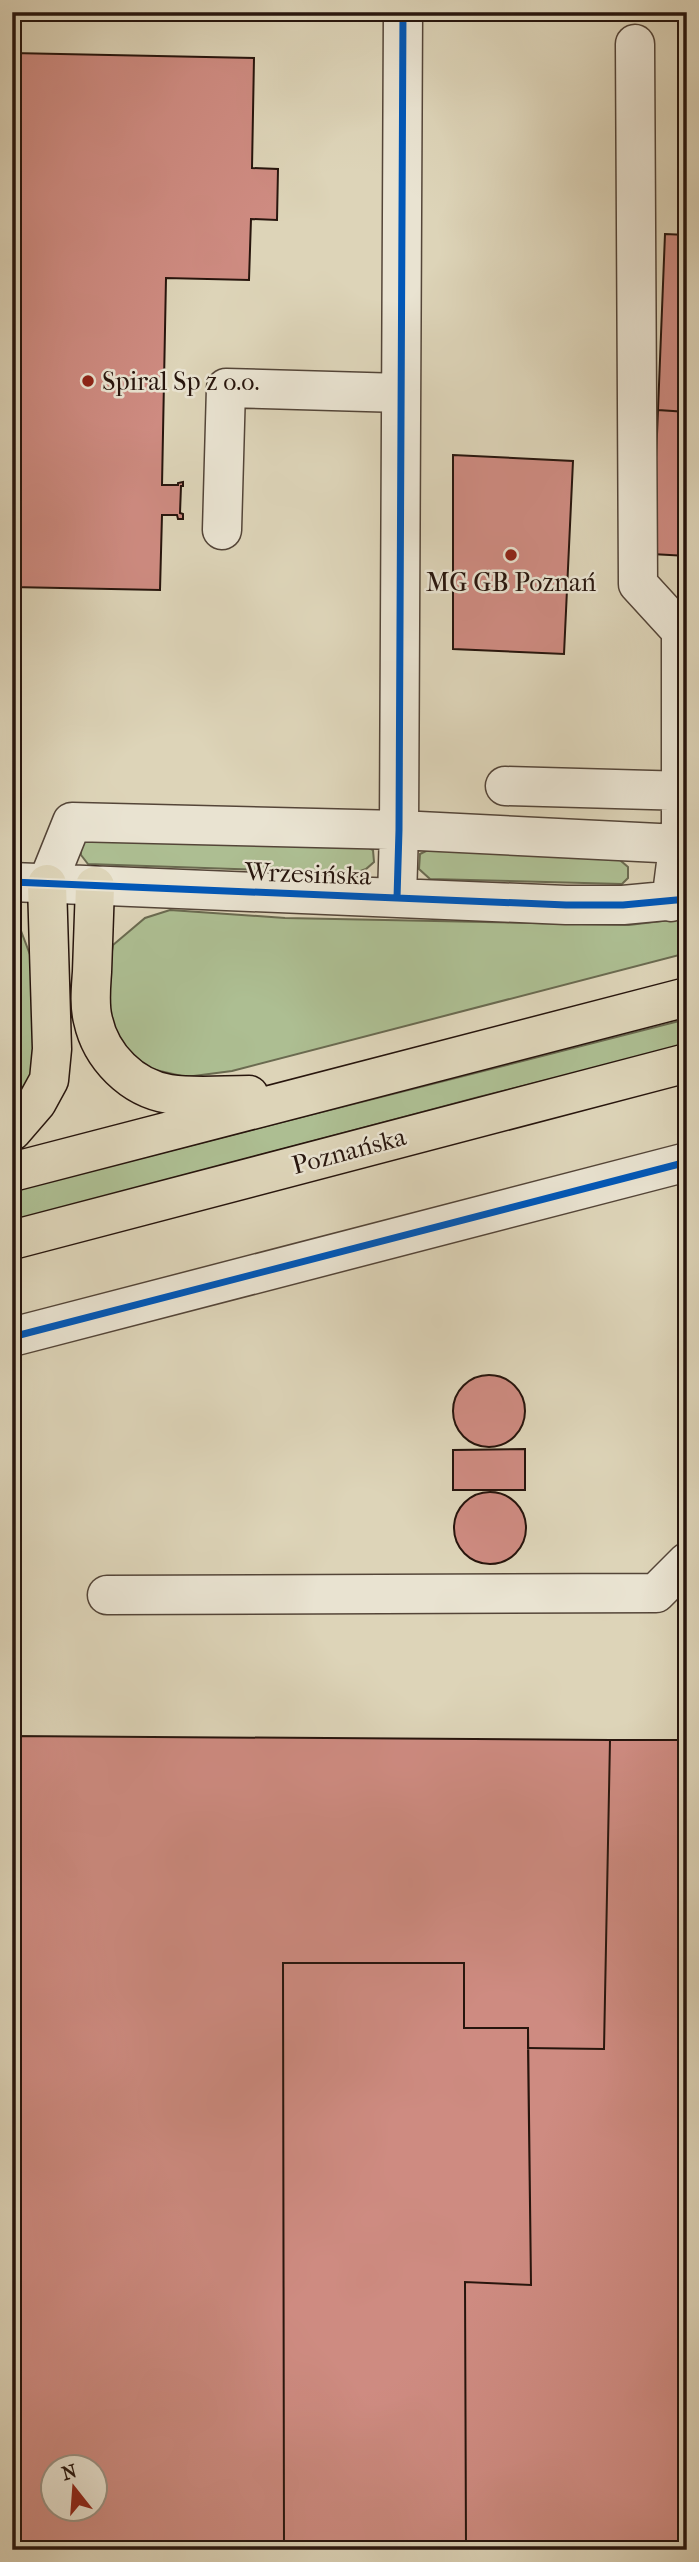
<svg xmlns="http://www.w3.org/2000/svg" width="699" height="2562" font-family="'IM FELL French Canon',serif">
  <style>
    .green { fill: #adbe92; stroke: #6a6a50; stroke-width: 2 }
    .building { fill: #ce8b81; stroke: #27150d; stroke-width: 2; fill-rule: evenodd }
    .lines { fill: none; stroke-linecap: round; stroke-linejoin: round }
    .minor-casing { stroke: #544538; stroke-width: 41 }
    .major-casing { stroke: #27150d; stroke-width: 41 }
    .minor { stroke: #e9e3d1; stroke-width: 38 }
    .major { stroke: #ddd4b8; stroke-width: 38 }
    .cycleway-casing { stroke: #e9e3d1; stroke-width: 11 }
    .cycleway { stroke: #0057b8; stroke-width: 7 }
    .poi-dot { fill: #8f2418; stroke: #e9e3d1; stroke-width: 2.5 }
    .labels { text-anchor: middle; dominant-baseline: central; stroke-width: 5; stroke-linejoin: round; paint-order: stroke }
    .poi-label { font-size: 26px; fill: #27150d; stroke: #e9e3d1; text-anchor: start }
    .street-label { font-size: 26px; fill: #27150d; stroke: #e9e3d1 }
  </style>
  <rect width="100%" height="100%" fill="#ddd4b8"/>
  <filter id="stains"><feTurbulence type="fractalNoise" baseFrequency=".00286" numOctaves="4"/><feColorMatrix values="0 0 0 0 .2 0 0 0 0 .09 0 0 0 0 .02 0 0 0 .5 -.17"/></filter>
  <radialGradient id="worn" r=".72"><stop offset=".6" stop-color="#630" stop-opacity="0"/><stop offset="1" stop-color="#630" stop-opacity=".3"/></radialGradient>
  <path class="green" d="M80,840l278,2 15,8 1,12 -8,7 -11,4 -267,-9 -7,-9z
    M430,849l184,6 14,12v11l-6,6 -192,-5 -11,-10 1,-15z
    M170,910l115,8 344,7 58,-7v35l-455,118 -46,6 -39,-9 -27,-27 -15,-31 3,-35 5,-30 32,-27z
    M12,926l9,5 19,50 -2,78 -10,21 -16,23z
    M687,1019v26l-208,52 -467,124v-30z"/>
  <path class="building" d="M12,53l242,5 -2,110 26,1 -1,51 -26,-1 -2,61 -83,-2 -4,207h16v-2l5,-1v4h-2l-1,27 3,1v5h-5l-1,-4h-15l-2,75 -148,-3z
    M665,234l22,1v177l-29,-2z
    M658,410l29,2v144l-35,-2z
    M453,455l120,6 -9,193 -111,-5z
    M453 1411a36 36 0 1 1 72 0a36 36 0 1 1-72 0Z
    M525,1449v41h-72v-40z
    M454 1528a36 36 0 1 1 72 0a36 36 0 1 1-72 0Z
    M12,1736l598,4 -6,309 -76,-1v-20h-64v-65h-181l1,587h-272zM52,2468h42v42h-42z
    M610,1740h77v810h-221l-1,-268 66,3 -3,-237 76,1z
    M283,1963h181v65h64l3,257 -66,-3 1,268h-182z"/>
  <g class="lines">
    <defs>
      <path id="minor" d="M635,44l3,540 43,47v193l-10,78
        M222,530l4,-142 175,5
        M505,786l182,5
        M12,882l554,23h57l64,-6
        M47,884l25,-62 327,8 280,14
        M397,898l2,-68 4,-818
        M12,1337l675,-175
        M107,1595l549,-2 31,-31"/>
      <path id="major" d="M95,886c-1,29 -2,57 -3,86 -1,15 -3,33 1,48 8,37 39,68 76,74 26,4 54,1 80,1
        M12,1131l25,-29 12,-22 3,-31 -5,-165
        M12,1172l675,-175
        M12,1240l675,-177"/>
    </defs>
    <use href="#minor" class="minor-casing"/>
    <use href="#major" class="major-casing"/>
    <use href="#minor" class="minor"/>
    <use href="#major" class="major"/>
    <defs>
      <path id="cycleway" d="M12,882l554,23h57l64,-6
        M397,898l2,-68 4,-818
        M12,1337l675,-175"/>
    </defs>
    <use href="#cycleway" class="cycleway-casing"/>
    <use href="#cycleway" class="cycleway"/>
  </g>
  <g class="poi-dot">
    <circle cx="88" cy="381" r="7"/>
    <circle cx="511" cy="555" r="7"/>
  </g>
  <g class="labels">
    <g class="poi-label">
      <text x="102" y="381">Spiral Sp z o.o.</text>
      <text x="511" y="582" text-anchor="middle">MG GB Poznań</text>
    </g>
    <g class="street-label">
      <text transform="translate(308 874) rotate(2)">Wrzesińska</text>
      <text transform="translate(349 1151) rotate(-15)">Poznańska</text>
    </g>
  </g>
  <rect width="699" height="2562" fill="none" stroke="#ddd4b8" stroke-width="42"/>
  <rect x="14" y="14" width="671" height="2534" fill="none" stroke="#27150d" stroke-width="3.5"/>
  <rect x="21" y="21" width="657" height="2520" fill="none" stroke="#27150d" stroke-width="2"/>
  <g transform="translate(74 2488) rotate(343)"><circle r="33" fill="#e9e3d1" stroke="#9b9183" stroke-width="2"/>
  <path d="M0-5L12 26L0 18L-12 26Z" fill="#8f2418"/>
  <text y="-10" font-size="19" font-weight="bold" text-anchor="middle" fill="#27150d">N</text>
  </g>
  <rect width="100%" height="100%" filter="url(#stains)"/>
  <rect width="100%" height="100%" fill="url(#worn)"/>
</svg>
